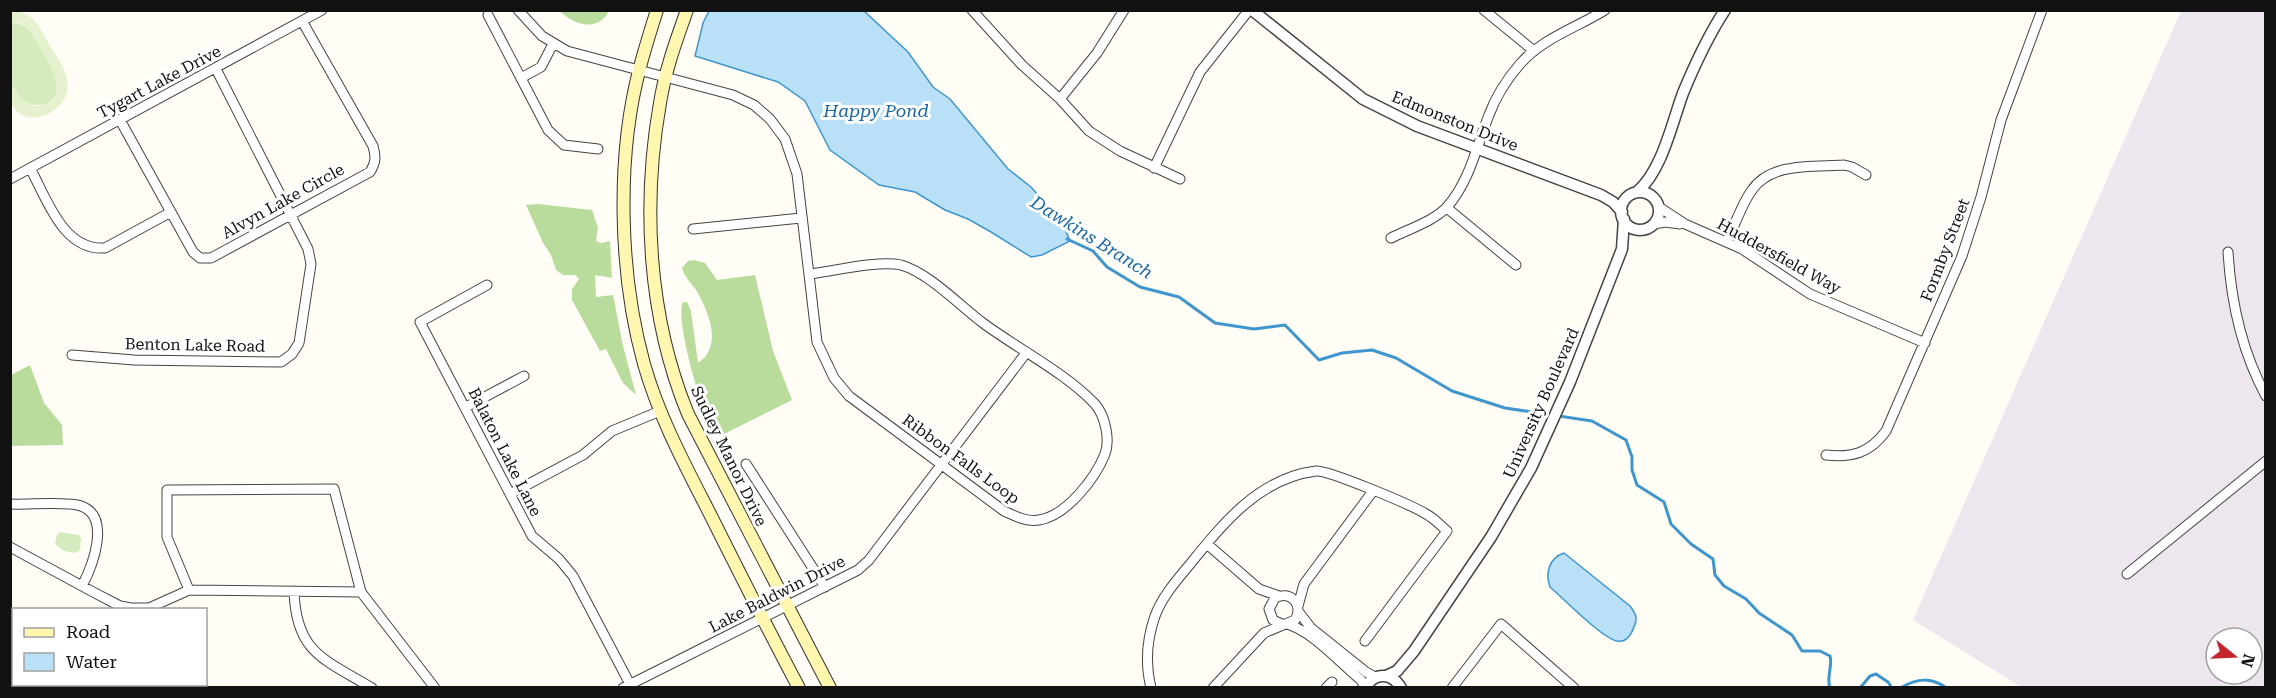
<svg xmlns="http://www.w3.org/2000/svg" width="2276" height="698" font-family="'Roboto Serif',serif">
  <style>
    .industrial { fill: #eee6ef; fill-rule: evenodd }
    .green { fill: #d5ebbd }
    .forest { fill: #b9dc9c }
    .pitch { fill: #e6f2cf }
    .water { fill: #b9e0f7; stroke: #3f96cf; stroke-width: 1.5 }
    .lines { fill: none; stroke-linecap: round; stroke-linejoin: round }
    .stream { stroke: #3f96cf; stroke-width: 3 }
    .minor-casing { stroke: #444; stroke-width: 11 }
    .tertiary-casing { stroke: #444; stroke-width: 13 }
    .secondary-casing { stroke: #333; stroke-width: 14 }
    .minor { stroke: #fff; stroke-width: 9 }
    .tertiary { stroke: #fff; stroke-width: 10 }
    .secondary { stroke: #fff6b0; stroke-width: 12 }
    .labels { text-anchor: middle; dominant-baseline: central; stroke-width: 6; stroke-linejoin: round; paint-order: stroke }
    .street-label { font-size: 16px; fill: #111; stroke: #fff }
    .water-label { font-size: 18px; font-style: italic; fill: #1768a6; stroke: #fff }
  </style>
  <rect width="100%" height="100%" fill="#fffdf5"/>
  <path class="industrial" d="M2181,11h84v676h-244l-108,-67zM2216,638h36v36h-36z"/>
  <path class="green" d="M10,23c16,-1 21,8 28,20 6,11 17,25 19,37 6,31 -35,35 -46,3 -4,-12 0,-46 -1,-60z
    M60,532l19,3 2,4 -1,11 -4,3 -12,-2 -9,-7 2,-10z"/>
  <path class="forest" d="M560,11h49c-11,21 -35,15 -49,0z
    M538,204l54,6 6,18 -2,13 5,2 9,-2 2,37 -17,-3 1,22 17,-2 10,51 13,49 -13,-12 -17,-34 -6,2 -28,-51v-11l7,-10 -4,-4h-12l-7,-5 -5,-15 -8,-12 -17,-38z
    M694,260l11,3 12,17 38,-5 18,76 19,49 -72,36c-5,-7 -10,-13 -13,-20 -9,-18 -32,-98 -24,-114h4l4,9 7,52c24,-16 12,-47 1,-68 -5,-10 -14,-16 -17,-27l6,-7z
    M30,365l14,38 18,22 1,20 -52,1v-71z
    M10,628l3,13 1,43h156l8,1 1,2h-168z"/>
  <path class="pitch" d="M16,11c20,4 25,18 34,35 6,10 15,21 17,33 8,29 -39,55 -55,26 -3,-6 -2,-16 -1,-23l10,17 14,7c37,-1 18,-36 8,-54 -5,-8 -10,-22 -19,-27 -4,-3 -9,-3 -13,-2v-11z"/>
  <path class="water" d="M709,11h155l44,41 25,35 17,12 58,70 23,18 31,35 8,19 -28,14 -11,2 -40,-25 -23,-13 -23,-9 -30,-18 -36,-7 -49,-35 -25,-49 -27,-19 -83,-26 8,-33z
    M1564,553l66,53c6,8 8,12 4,21 -3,8 -8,16 -17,14 -14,-2 -54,-43 -67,-54 -5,-14 -1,-29 14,-34z"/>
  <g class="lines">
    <path class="stream" d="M1067,239l26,12 14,16 33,20 39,10 36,26 39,6 31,-4 34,35 23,-7 30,-3 24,8 56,33 53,17 87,13 34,19 6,17v13l5,15 27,17 7,22 20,20 22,15 2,16 9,11 22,13 13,14 33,22 10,16h18l10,5c3,10 -4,20 0,32
      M1860,688l10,-12 6,-2 12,8 4,6
      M1900,688c18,-10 30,-11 47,0"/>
    <defs>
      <path id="minor" d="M518,10l24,26 25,15 166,44 21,10 16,14 15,20 12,35 20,168 17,36 15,18 155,115c11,5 22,11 35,9 27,-4 56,-41 66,-66 4,-11 2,-24 -2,-36 -2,-5 -5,-11 -9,-15 -30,-31 -76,-54 -111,-80 -24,-18 -54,-50 -82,-58 -22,-5 -67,6 -91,9
        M972,10l50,55 38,34 29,32 31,20 60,28
        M1484,10l50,41
        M488,15l60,115 16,15 34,4
        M521,78l20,-11 12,-23
        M1060,99l37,-46 27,-43
        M120,120l73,132 7,6h11l159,-86c6,-10 6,-15 3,-26l-71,-125
        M30,168c17,31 33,83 75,80l66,-36
        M1154,168l46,-96 49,-62
        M10,179l312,-169
        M1659,207l26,17 57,25 68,45 115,49
        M1447,208l69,57
        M1654,224l11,-2 15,2
        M693,229l108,-11
        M1391,238c18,-9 43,-17 56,-31 23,-26 30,-62 42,-92 7,-19 18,-36 31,-51 23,-26 56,-36 85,-54
        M1727,242c8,-17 14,-37 25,-52 19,-28 62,-23 92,-25l8,2 14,8
        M2228,252c3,50 14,100 38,144
        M487,285l-67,37 112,214 27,23 14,17 59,112
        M72,355l62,5 147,2 11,-8 7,-11 12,-79 -3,-15 -92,-180
        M466,407l58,-31
        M1826,455c26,3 44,-2 60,-24l76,-175 19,-59 20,-77 41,-110
        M746,464l79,123
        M510,494l73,-39 29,-24 48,-20
        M10,504c17,1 57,-3 71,2 31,11 11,61 1,80
        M1207,544l52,45 20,7
        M10,547l85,46 25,13 11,2h18l40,-18 172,2
        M2127,574l139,-113
        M189,590l-22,-53v-47l167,-1 27,103 74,96
        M294,591c2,62 30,68 78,97
        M1298,606l6,-22 69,-93
        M1298,611l13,17 55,44 9,5
        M1287,624c25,7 53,39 74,56l4,8
        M623,688l235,-118 11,-10 157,-207
        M1151,688c-6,-24 -4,-49 4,-72 8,-21 22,-36 36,-53 33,-41 69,-85 125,-92 12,-1 96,34 110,43 8,4 14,11 21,17l-82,110
        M1213,688l51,-55 31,-13c9,-16 -5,-30 -20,-22l-6,11 4,11 9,4
        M1326,688l6,-6
        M1452,688l49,-64 73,64"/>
      <path id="tertiary" d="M1252,10l111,89 54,27 184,69 12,7 9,10
        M1637,192c25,-21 35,-69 46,-99 12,-29 25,-57 42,-83
        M1621 211a19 19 0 1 1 38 0a19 19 0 1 1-38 0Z
        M1386,676l11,-5 17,-20 77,-114 40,-69 39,-86 52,-133 2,-30
        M1365,688c9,-16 27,-16 36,0"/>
      <path id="secondary" d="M657,10c-6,19 -12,38 -17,57 -24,90 -21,207 4,297 15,53 41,101 66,150 29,58 58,116 89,174
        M687,10c-11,31 -22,61 -27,93 -18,102 -12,214 28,311l142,274"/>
    </defs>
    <use href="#minor" class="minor-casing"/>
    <use href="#tertiary" class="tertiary-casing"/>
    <use href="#secondary" class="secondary-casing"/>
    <use href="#minor" class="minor"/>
    <use href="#tertiary" class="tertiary"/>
    <use href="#secondary" class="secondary"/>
  </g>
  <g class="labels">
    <g class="street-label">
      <text transform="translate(159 82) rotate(-28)">Tygart Lake Drive</text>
      <text transform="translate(1455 121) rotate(22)">Edmonston Drive</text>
      <text transform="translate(283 201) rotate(-29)">Alvyn Lake Circle</text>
      <text transform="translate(1945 250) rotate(-69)">Formby Street</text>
      <text transform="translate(1779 256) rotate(29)">Huddersfield Way</text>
      <text transform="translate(195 345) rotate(1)">Benton Lake Road</text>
      <text transform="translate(1541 403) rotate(-66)">University Boulevard</text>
      <text transform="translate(505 452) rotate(63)">Balaton Lake Lane</text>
      <text transform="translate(729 456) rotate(64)">Sudley Manor Drive</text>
      <text transform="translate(961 459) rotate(36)">Ribbon Falls Loop</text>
      <text transform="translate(777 594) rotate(-27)">Lake Baldwin Drive</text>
    </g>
    <g class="water-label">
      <text x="876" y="110">Happy Pond</text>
      <text transform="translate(1092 237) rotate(32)">Dawkins Branch</text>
    </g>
  </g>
  <rect width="2276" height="698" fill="none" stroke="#111111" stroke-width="24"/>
  <rect x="12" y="608" width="195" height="78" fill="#ffffff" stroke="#a0a0a0" stroke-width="1.5"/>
  <rect x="24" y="628" width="30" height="9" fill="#fff6b0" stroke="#a0a0a0" stroke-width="1.5"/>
  <text x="66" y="638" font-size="18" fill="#111111">Road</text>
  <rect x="24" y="653" width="30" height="18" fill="#b9e0f7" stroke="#a0a0a0" stroke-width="1.5"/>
  <text x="66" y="668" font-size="18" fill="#111111">Water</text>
  <g transform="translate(2234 656) rotate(108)"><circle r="28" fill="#ffffff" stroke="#a0a0a0" stroke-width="1.5"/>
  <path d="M0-4.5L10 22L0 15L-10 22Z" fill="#c4262e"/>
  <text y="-9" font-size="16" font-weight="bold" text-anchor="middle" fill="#111111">N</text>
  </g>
</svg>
